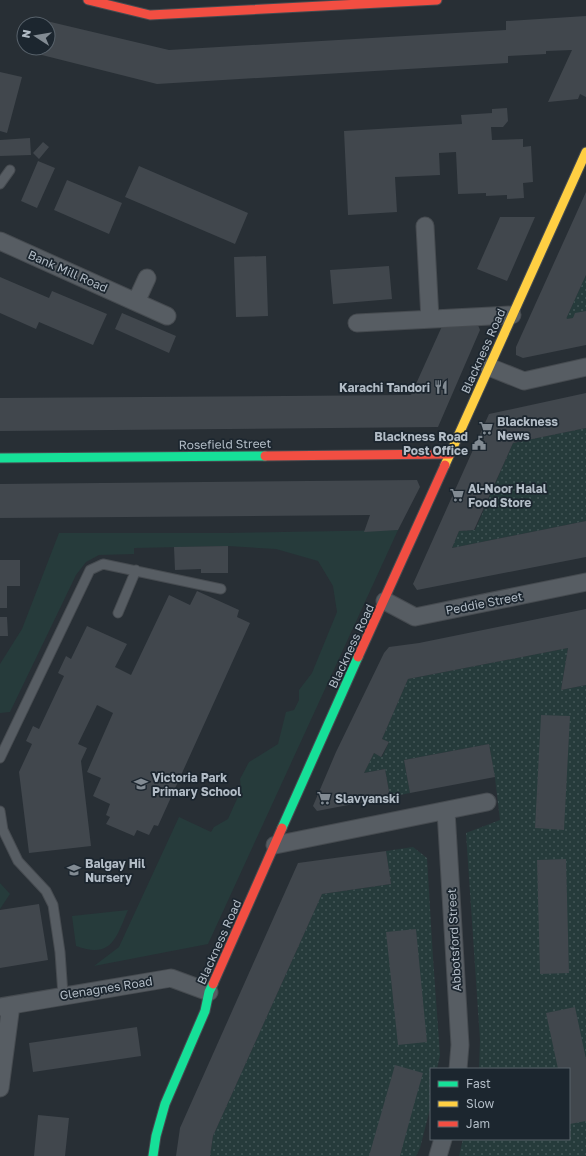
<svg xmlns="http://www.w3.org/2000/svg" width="586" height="1156" font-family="'Golos Text',sans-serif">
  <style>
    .grass { fill: #263b3b }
    .park { fill: url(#park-dots) }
    .building { fill: #41474d }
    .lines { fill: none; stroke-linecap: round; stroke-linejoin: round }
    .lane-casing { stroke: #464b50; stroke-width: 11 }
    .street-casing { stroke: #464b50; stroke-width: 19 }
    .fast-casing { stroke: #464b50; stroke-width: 11 }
    .slow-casing { stroke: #464b50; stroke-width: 11 }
    .jam-casing { stroke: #464b50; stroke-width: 11 }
    .lane { stroke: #575d63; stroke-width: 9 }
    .street { stroke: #575d63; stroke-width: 17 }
    .fast { stroke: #16e098; stroke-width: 9 }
    .slow { stroke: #ffcf43; stroke-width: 9 }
    .jam { stroke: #f24e42; stroke-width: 9 }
    .labels { text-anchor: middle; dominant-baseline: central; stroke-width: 3.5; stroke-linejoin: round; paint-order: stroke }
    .street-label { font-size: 12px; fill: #b2bcc6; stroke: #1c262f }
    .poi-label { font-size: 12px; font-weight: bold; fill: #b2bcc6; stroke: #1c262f; text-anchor: start }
  </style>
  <defs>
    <pattern id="park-dots" width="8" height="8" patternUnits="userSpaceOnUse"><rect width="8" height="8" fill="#263b3b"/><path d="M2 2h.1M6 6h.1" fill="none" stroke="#435556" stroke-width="1.8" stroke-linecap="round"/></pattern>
  </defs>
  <rect width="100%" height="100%" fill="#282f35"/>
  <path class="grass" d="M398,530l-190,414 -114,22 25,-19 60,-130 32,15 3,-5 14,-8 13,-29 -1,-11 9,-17 29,-18 8,-32 8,-2 5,-10v-10l13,-17 25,-61 -4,-26 -15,-25 -42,-12 -48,-3 -94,2v6l-35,1 -13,7 -10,13 -66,137 -10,1v-49l22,-35 37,-96h168z
    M0,883l10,11 -10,15z
    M128,910c-12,28 -16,49 -52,36l-4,-30z"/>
  <path class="park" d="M586,275v36l-13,7 -7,1z
    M586,428v93l-134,27 7,-17 16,-1 38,-87z
    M568,648l-7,42 25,-5v471h-127l4,-17h106v-70h-90l1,-29 -14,-207 34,-13 -5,-42 -6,-34 -85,16 6,33 -20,4 -5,-28 -21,4 10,-20 8,4 7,-15 -7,-3 26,-60z
    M413,847l14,11 6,100 7,97 -3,14h-6v36l-11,43 -4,8h-206l3,-20 109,-242 69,-10 -5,-33z"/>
  <path class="building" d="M586,16v81l-6,-3 -2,5 -30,3 24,-52 -26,1v3l-38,2v7l-351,21 -127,-32 1,-4h17v-24h-11l1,-5 131,31 337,-20v-9z
    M0,72l22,5 -15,56 -7,-2z
    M507,108l1,13 -5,6h-12l1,13 31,-1v8l8,-1 2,36 -10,1 1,15 -17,1v-4l-21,1v-3l-28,1 -2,-42 -17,1 1,22 -45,2 2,35 -49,3 -4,-84 118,-7 -1,-9 31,-2v-4z
    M30,138l1,17 -31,1v-16z
    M43,142l6,5 -10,12 -6,-6z
    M38,161l17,7 -18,40 -16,-7z
    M139,166l109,47 -13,31 -110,-47z
    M67,180l55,23 -13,31 -55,-24z
    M586,192v83l-20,44 7,-1 2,-5 11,-2v34l-63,13 -7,-3v-8z
    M500,217h35l-28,64 -30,-12z
    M266,256l2,60 -32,1 -2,-60z
    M389,266l3,33 -59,5 -3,-34z
    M0,277l49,21 3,-7 55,23 -14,31 -54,-23 -3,7 -36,-16z
    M122,313l54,23 -7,17 -54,-24z
    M443,324l35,1 2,5 -42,97 -438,4v-33l411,-3z
    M586,393v35l-73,15 -39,87 -15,1 -7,17 134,-27v36l-169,33 -4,-6 76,-170z
    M417,480l3,7 -22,43 -34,2 6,-17 -370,3v-34z
    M228,546v27h-27v-4l-26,1 -1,-23z
    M0,560h20v26h-13v22h-7z
    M197,591l42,19 -2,7 13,6 -92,203 -4,-1 -5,10 -12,-5 -3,6 -28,-12 4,-7 -4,-2 4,-11 -17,-8 8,-18 -14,-6 26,-59 -16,-8 -19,39 9,4 -6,13 10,85 -62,7 -10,-81 13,-28 -6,-3 7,-15 6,3 25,-53 -6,-3 8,-17 5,3 16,-33 40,18 -12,23 16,8 38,-80 21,10z
    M586,609v76l-25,5 7,-42 -160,31 -26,60 7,3 -8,15 -7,-4 -10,20 21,-4 5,28 -73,14 -4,-5 23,-54 48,-99 5,-6 30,-4z
    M0,617h7l1,19h-8z
    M541,715l29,1 -6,114 -29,-2z
    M489,744l6,33 -85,16 -6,-33z
    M386,851l5,33 -69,10 -109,242 -3,20h-34l4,-28 118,-265z
    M566,859l3,114 -29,1 -3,-114z
    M39,904l9,56 -48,8v-58z
    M416,929l11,113 -29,3 -12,-113z
    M575,1007l11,52v62l-16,3 -1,-55h-11l-12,-56z
    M137,1027l4,29 -108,16 -4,-29z
    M395,1065l28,8 -8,28 -15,55h-31z
    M38,1115l31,3 -4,38h-31z"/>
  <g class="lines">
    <defs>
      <path id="lane" d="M0,184l10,-14
        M118,613l18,-43
        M0,758l90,-188 13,-6 118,25
        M0,811l3,19 15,31 28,30 7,14 7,47 3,43"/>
      <path id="street" d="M425,226l5,93
        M0,241l167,75
        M136,302l11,-24
        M357,323l155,-8
        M489,367l35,14 62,-14
        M385,601l30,16 171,-35
        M446,811l14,234 -2,24
        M275,845l212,-43
        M0,1007l171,-29 38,14
        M0,1088l11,-83
        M438,1156l5,-17"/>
      <path id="fast" d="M0,458l265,-2
        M282,828l76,-171
        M153,1156l3,-20 9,-32 40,-93 4,-19 4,-8"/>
      <path id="slow" d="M445,465l141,-313"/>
      <path id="jam" d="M88,0l62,15 287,-15
        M265,456l185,-2
        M358,657l87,-192
        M213,984l69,-156"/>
    </defs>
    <use href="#lane" class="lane-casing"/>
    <use href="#street" class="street-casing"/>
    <use href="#fast" class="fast-casing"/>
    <use href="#slow" class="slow-casing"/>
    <use href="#jam" class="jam-casing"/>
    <use href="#lane" class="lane"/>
    <use href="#street" class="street"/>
    <use href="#fast" class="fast"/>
    <use href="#slow" class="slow"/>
    <use href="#jam" class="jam"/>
  </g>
  <defs>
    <symbol id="restaurant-bare" viewBox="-9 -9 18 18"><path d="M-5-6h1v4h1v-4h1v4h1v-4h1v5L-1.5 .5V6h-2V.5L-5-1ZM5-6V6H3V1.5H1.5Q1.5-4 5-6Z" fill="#828b93" stroke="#1c262f" stroke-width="2.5" paint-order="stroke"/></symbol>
    <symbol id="supermarket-bare" viewBox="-9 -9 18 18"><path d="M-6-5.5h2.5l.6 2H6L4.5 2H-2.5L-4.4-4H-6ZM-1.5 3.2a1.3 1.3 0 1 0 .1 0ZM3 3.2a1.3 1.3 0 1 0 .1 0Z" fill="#828b93" stroke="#1c262f" stroke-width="2.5" paint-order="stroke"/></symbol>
    <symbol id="civic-bare" viewBox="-9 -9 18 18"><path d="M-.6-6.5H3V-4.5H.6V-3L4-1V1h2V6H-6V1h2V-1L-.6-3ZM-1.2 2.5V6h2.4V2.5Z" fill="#828b93" stroke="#1c262f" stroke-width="2.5" paint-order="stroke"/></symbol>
    <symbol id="school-bare" viewBox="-9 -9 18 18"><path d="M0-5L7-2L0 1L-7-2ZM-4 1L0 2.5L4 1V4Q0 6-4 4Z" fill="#828b93" stroke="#1c262f" stroke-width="2.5" paint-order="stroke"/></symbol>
  </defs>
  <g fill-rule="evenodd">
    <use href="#restaurant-bare" x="431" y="377" width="20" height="20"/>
    <use href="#supermarket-bare" x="476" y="418" width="20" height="20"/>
    <use href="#civic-bare" x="469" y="433" width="20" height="20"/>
    <use href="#supermarket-bare" x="447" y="485" width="20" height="20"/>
    <use href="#school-bare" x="131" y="774" width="20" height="20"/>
    <use href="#supermarket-bare" x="314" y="788" width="20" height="20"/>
    <use href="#school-bare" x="64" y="860" width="20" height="20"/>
  </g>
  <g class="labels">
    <g class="street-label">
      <text transform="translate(68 271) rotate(24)">Bank Mill Road</text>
      <text transform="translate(483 351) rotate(-66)">Blackness Road</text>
      <text transform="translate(225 444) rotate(-1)">Rosefield Street</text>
      <text transform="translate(484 603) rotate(-11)">Peddie Street</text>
      <text transform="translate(351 646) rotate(-65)">Blackness Road</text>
      <text transform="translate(454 940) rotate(-93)">Abbotsford Street</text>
      <text transform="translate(219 942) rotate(-66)">Blackness Road</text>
      <text transform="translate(106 988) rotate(-9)">Glenagnes Road</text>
    </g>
    <g class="poi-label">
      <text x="430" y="387" text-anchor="end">Karachi Tandori</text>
      <text x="497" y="421">Blackness<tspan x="497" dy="14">News</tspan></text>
      <text x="468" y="436" text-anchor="end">Blackness Road<tspan x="468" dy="14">Post Office</tspan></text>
      <text x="468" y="488">Al-Noor Halal<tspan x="468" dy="14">Food Store</tspan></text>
      <text x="152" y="777">Victoria Park<tspan x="152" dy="14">Primary School</tspan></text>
      <text x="335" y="798">Slavyanski</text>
      <text x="85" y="863">Balgay Hil<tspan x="85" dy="14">Nursery</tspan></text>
    </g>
  </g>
  <rect x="430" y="1068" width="140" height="72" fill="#1c262f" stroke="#58626b"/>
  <rect x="438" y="1081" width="20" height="6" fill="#16e098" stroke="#58626b"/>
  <text x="466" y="1088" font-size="12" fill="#b2bcc6">Fast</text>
  <rect x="438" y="1101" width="20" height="6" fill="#ffcf43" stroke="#58626b"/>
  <text x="466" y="1108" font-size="12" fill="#b2bcc6">Slow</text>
  <rect x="438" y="1121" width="20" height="6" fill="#f24e42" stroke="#58626b"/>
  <text x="466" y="1128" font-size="12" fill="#b2bcc6">Jam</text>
  <g transform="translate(36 36) rotate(282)"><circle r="19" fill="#1c262f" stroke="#58626b"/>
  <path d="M0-3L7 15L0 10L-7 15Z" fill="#828b93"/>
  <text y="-6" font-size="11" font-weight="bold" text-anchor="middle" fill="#b2bcc6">N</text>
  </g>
</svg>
